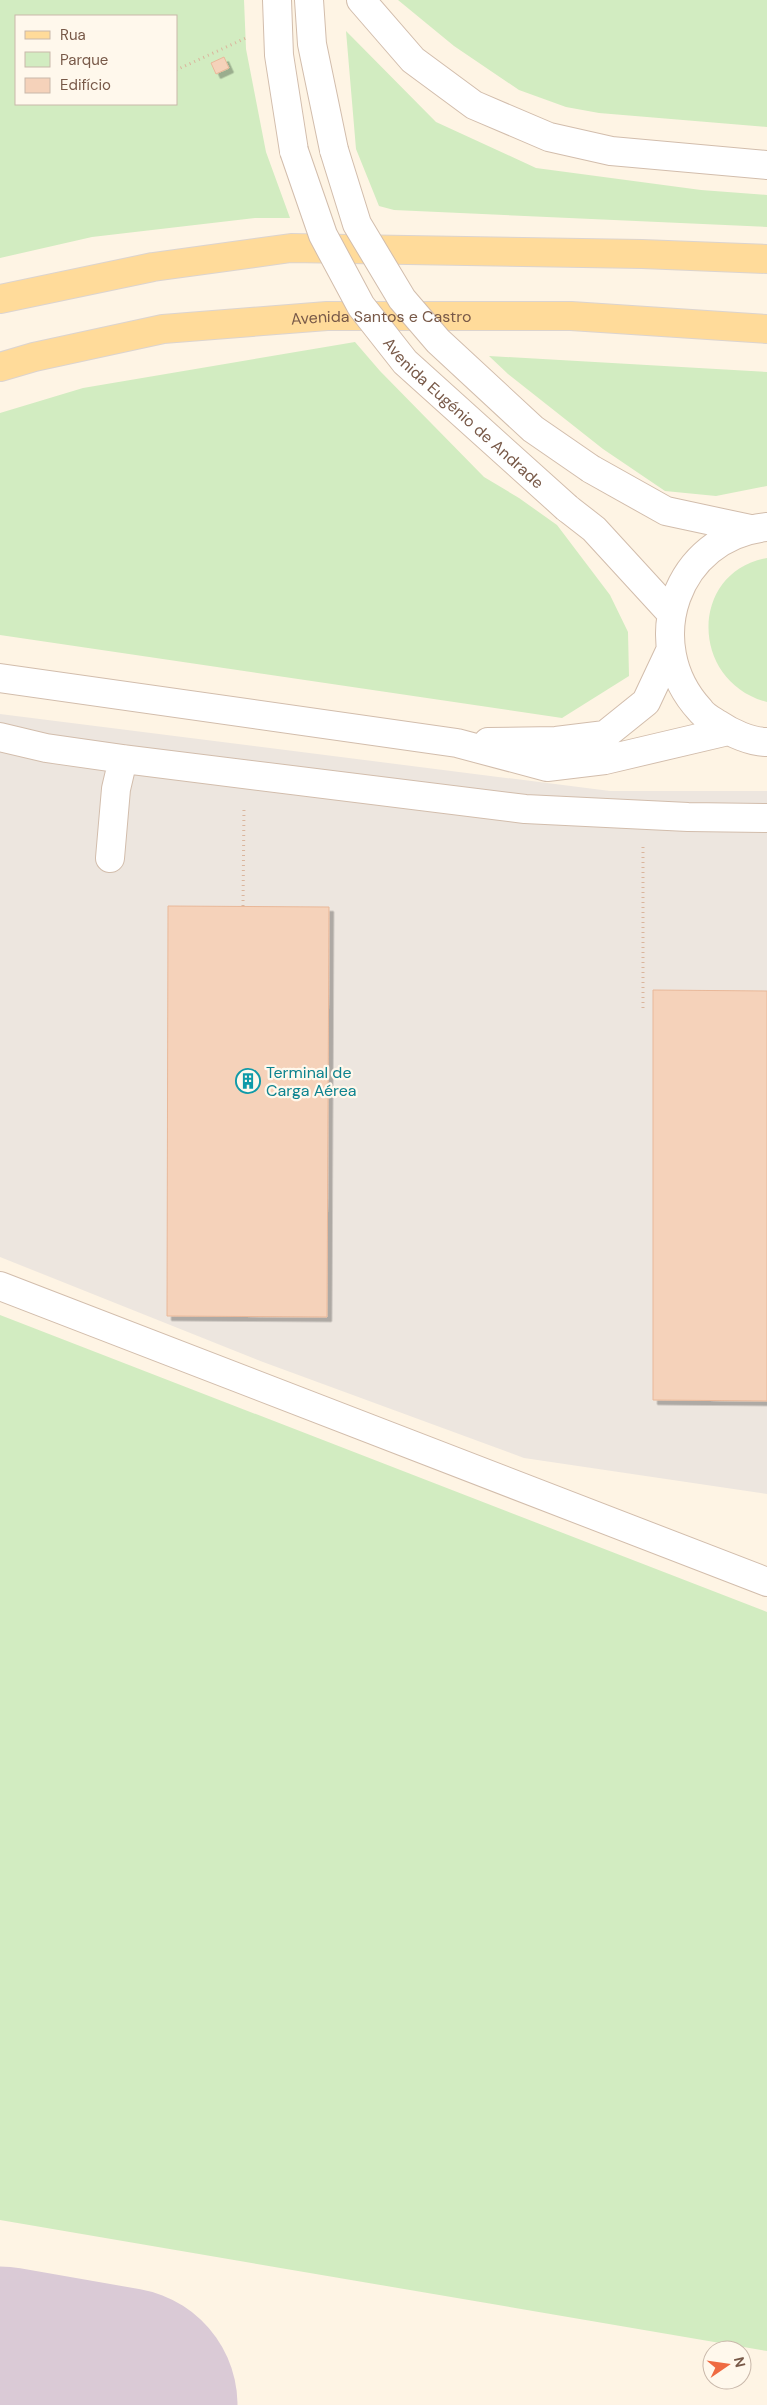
<svg xmlns="http://www.w3.org/2000/svg" width="767" height="2405" font-family="'DM Sans',sans-serif">
  <style>
    .industrial { fill: #ede6df }
    .green { fill: #d2ecc1; fill-rule: evenodd }
    .lines { fill: none; stroke-linecap: round; stroke-linejoin: round }
    .runway { stroke: #dacad6; stroke-width: 235 }
    .building { fill: #f5d2ba; stroke: #e9b899; filter: url(#shadow) }
    .minor-casing { stroke: #d2bdac; stroke-width: 30 }
    .major-casing { stroke: #dcd4cf; stroke-width: 30 }
    .path { stroke: #dab59d; stroke-width: 3; stroke-dasharray: 1 4; stroke-linecap: butt }
    .minor { stroke: #fff; stroke-width: 28 }
    .major { stroke: #ffdb9a; stroke-width: 28 }
    .minor-bridge-casing { stroke: #d2bdac; stroke-width: 30; stroke-linecap: butt }
    .minor-bridge { stroke: #fff; stroke-width: 28 }
    .labels { text-anchor: middle; dominant-baseline: central; stroke-width: 4.5; stroke-linejoin: round; paint-order: stroke }
    .street-label { font-size: 16px; fill: #785948; stroke: #fff8ec }
    .culture-label { font-size: 16px; fill: #0d838f; stroke: #fff8ec; text-anchor: start }
  </style>
  <defs>
    <filter id="shadow"><feDropShadow dx="4.5" dy="4.5" stdDeviation="0" flood-color="#0004"/></filter>
  </defs>
  <rect width="100%" height="100%" fill="#fef4e4"/>
  <path class="industrial" d="M0,714l610,77h157v703l-243,-36 -261,-96 -263,-105z"/>
  <path class="green" d="M0,0h244l2,49 20,103 24,66h-35l-163,19 -92,21zM16,16h160v88h-160z
    M398,0h369v127l-168,-14 -33,-6 -47,-17 -65,-44z
    M346,31l90,91 100,46 165,22 66,5v32l-373,-17 -15,-4 -23,-57z
    M355,342l25,29 104,106 35,21 38,27 53,70 18,37 1,44 -67,42 -562,-83v-222l83,-25z
    M489,356l278,16v114l-51,10 -51,-5 -62,-42 -95,-75z
    M767,558v144c-78,-21 -78,-130 0,-144z
    M0,1315l767,297v739l-767,-131z"/>
  <g class="lines">
    <path class="runway" d="M0,2384l120,21"/>
  </g>
  <path class="building" d="M224,57l5,11 -13,6 -5,-11z
    M168,906l161,1 -2,410 -160,-1z
    M653,990l114,1v410l-114,-1z"/>
  <g class="lines">
    <defs>
      <path id="minor" d="M277,0l2,55 15,96
        M309,0l3,44 22,106
        M361,0l52,60 61,45 75,32 62,14 156,14
        M591,469l75,42 84,18
        M567,508l27,21 77,84
        M767,527c-91,9 -128,117 -67,183 4,6 12,10 18,14 13,9 33,18 49,18
        M0,678l457,65 90,24 58,-7 123,-29
        M0,737l46,11 77,11 402,50 163,8 79,1
        M488,742l68,-1 49,-6 41,-33 24,-51
        M110,858l6,-69 7,-30
        M0,1286l767,296"/>
      <g id="major">
        <path d="M0,299l153,-32 138,-19 351,6 125,5"/>
        <path id="s1" d="M0,367l34,-10 129,-28 164,-13h244l196,13"/>
      </g>
    </defs>
    <use href="#minor" class="minor-casing"/>
    <use href="#major" class="major-casing"/>
    <path class="path" d="M176,70l70,-32
      M643,847v162
      M243,906l1,-100"/>
    <use href="#minor" class="minor"/>
    <use href="#major" class="major"/>
    <defs>
      <g id="minor-bridge">
        <path d="M334,150l23,74 45,75 36,42 95,88 58,40"/>
        <path id="s2" d="M294,151l29,84 38,71 44,56 162,146"/>
      </g>
    </defs>
    <use href="#minor-bridge" class="minor-bridge-casing"/>
    <use href="#minor-bridge" class="minor-bridge"/>
  </g>
  <defs>
    <symbol id="building-ring" viewBox="-11 -11 22 22"><circle r="9.5" fill="#fff8ec" stroke="#0f9aa8" stroke-width="1.5"/><path d="M-4-6H4V6H1V3H-1V6H-4ZM-2.5-4.3h1.7v1.8h-1.7ZM.8-4.3h1.7v1.8H.8ZM-2.5-1h1.7V.8h-1.7ZM.8-1h1.7V.8H.8Z" fill="#0f9aa8"/></symbol>
  </defs>
  <g fill-rule="evenodd">
    <use href="#building-ring" x="234" y="1067" width="28" height="28"/>
  </g>
  <g class="labels">
    <g class="street-label">
      <text stroke="none"><textPath href="#s1" startOffset="386">Avenida Santos e Castro</textPath></text>
      <text stroke="none"><textPath href="#s2" startOffset="318">Avenida Eugénio de Andrade</textPath></text>
    </g>
    <g class="culture-label">
      <text x="266" y="1072">Terminal de<tspan x="266" dy="18">Carga Aérea</tspan></text>
    </g>
  </g>
  <rect x="15" y="15" width="162" height="90" fill="#fff8ec" stroke="#c9b8aa"/>
  <rect x="25" y="31" width="25" height="8" fill="#ffdb9a" stroke="#c9b8aa"/>
  <text x="60" y="40" font-size="15" fill="#785948">Rua</text>
  <rect x="25" y="52" width="25" height="15" fill="#d2ecc1" stroke="#c9b8aa"/>
  <text x="60" y="65" font-size="15" fill="#785948">Parque</text>
  <rect x="25" y="78" width="25" height="15" fill="#f5d2ba" stroke="#c9b8aa"/>
  <text x="60" y="90" font-size="15" fill="#785948">Edifício</text>
  <g transform="translate(727 2365) rotate(77)"><circle r="24" fill="#fff8ec" stroke="#c9b8aa"/>
  <path d="M0-4L9 19L0 12L-9 19Z" fill="#ef6a41"/>
  <text y="-8" font-size="14" font-weight="bold" text-anchor="middle" fill="#785948">N</text>
  </g>
</svg>
